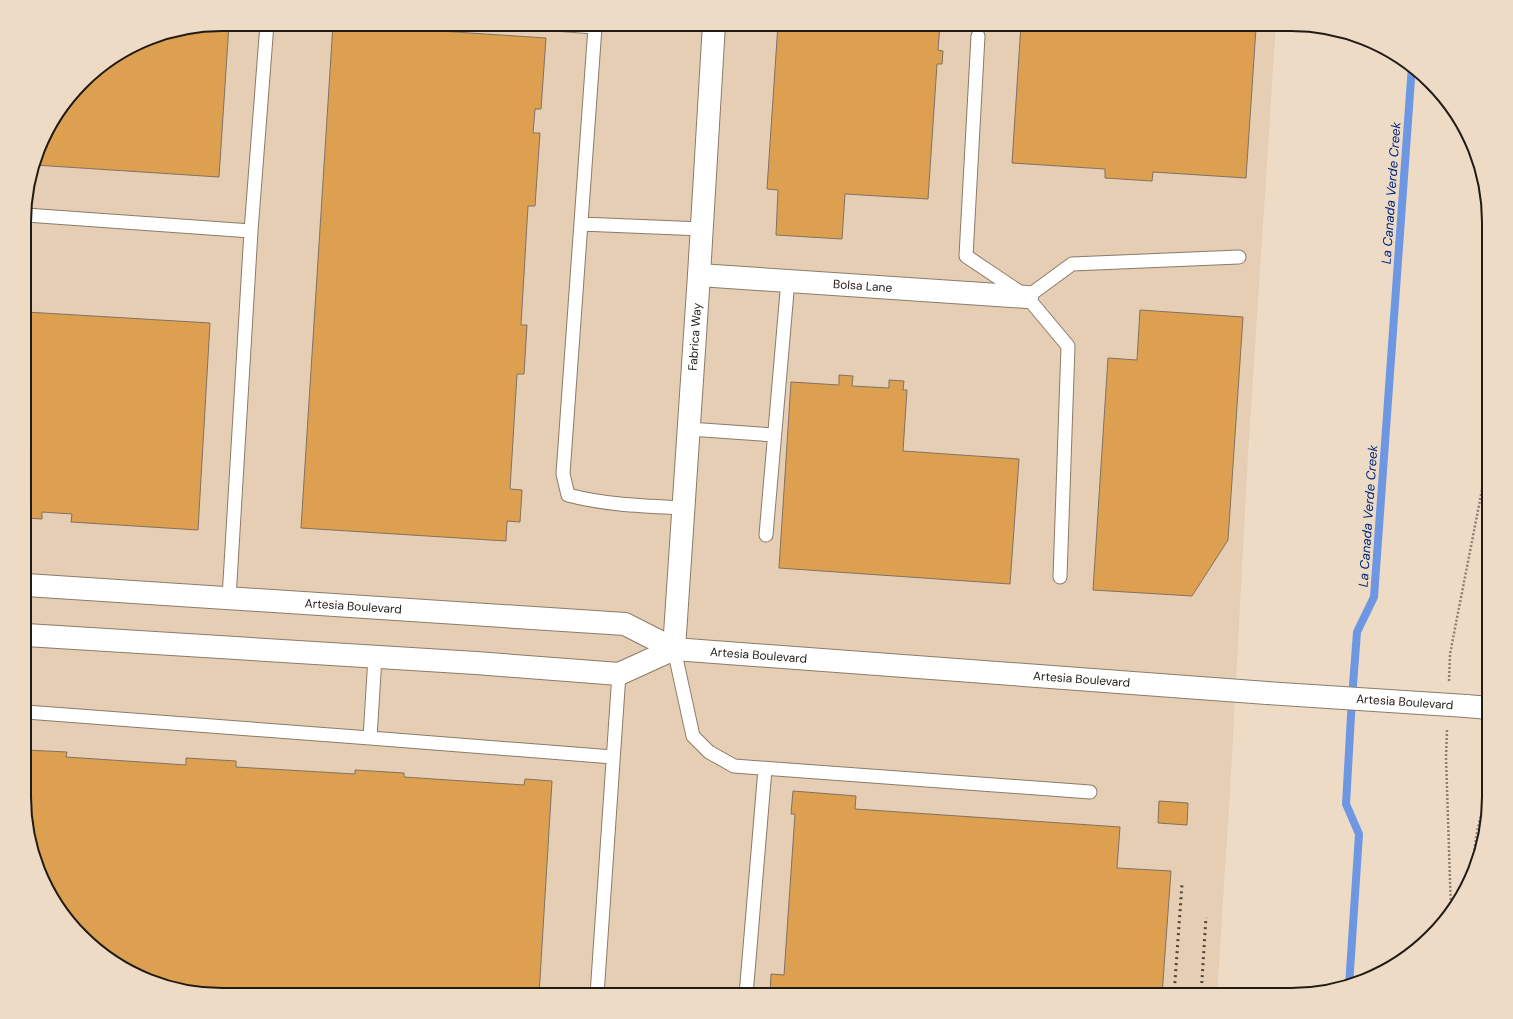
<svg xmlns="http://www.w3.org/2000/svg" width="1513" height="1019" font-family="'DM Sans',sans-serif">
  <style>
    .built { fill: #e5ceb4 }
    .lines { fill: none; stroke-linecap: round; stroke-linejoin: round }
    .stream { stroke: #6e97e3; stroke-width: 8 }
    .building { fill: #dda050; stroke: #81725f }
    .service-casing { stroke: #8b7b69; stroke-width: 15 }
    .minor-casing { stroke: #8b7b69; stroke-width: 24 }
    .secondary-casing { stroke: #8b7b69; stroke-width: 24 }
    .path { stroke: #8c7f71; stroke-width: 2.5; stroke-dasharray: 2 2; stroke-linecap: butt }
    .service { stroke: #fff; stroke-width: 13 }
    .minor { stroke: #fff; stroke-width: 22 }
    .secondary { stroke: #fff; stroke-width: 22 }
    .rail { stroke: #4f463b; stroke-width: 3; stroke-dasharray: 2 4; stroke-linecap: butt }
    .secondary-bridge-casing { stroke: #8b7b69; stroke-width: 24; stroke-linecap: butt }
    .secondary-bridge { stroke: #fff; stroke-width: 22 }
    .labels { text-anchor: middle; dominant-baseline: central; stroke-width: 3; stroke-linejoin: round; paint-order: stroke }
    .street-label { font-size: 12px; fill: #211b13; stroke: #eddbc6 }
    .water-label { font-size: 13px; font-style: italic; fill: #00287d; stroke: #eddbc6 }
    .rim { fill: none; stroke: #211b13; stroke-width: 2 }
  </style>
  <rect width="100%" height="100%" fill="#eddbc6"/>
  <path class="built" d="M222,24h1054l-28,431 -18,338 -13,202h-1007l-52,-11 -56,-30 -51,-58 -25,-74v-625l19,-63 46,-61 56,-34z"/>
  <g class="lines">
    <path class="stream" d="M1349,986l10,-152 -13,-30 6,-106 5,-66 17,-35 38,-532"/>
  </g>
  <path class="building" d="M222,24h7l-10,153 -184,-12 10,-31 46,-61 56,-34z
    M333,24l213,14 -5,71h-6l-2,24h7l-5,73h-7l-7,119h6l-3,49h-7l-7,115 12,1 -2,32 -13,-1 -1,20 -205,-13z
    M778,24h162l-2,26 5,1 -1,13h-5l-9,135 -83,-5 -3,45 -66,-4 2,-45 -11,-1z
    M1021,24h185l50,4 -10,150 -93,-6 -1,9 -47,-3v-9l-93,-6z
    M1140,310l103,7 -15,223 -36,56 -99,-6 15,-232 29,2z
    M26,312l184,11 -12,207 -127,-8 1,-8 -30,-2v7l-16,-1z
    M839,375l14,1 -1,10 37,2v-8l15,1 -1,9h4l-4,61 116,8 -9,125 -231,-16 12,-186 48,3z
    M26,750l41,2 -1,5 120,8v-7l50,3v6l119,7v-4l49,3v4l120,8 1,-6 27,2 -13,214h-329l-52,-11 -56,-30 -51,-58 -25,-74z
    M793,791l63,5 -1,13 265,18 -3,41 54,3 -9,124h-392l1,-21 13,1 11,-161h-4z
    M1159,801l29,2 -1,22 -29,-2z"/>
  <g class="lines">
    <defs>
      <path id="service" d="M554,24l41,3
        M601,24l-6,3 -32,447 5,21c38,10 76,11 116,13
        M978,36l-12,220 61,41 41,49 -8,231
        M26,215l225,16 16,-207
        M581,224l121,5
        M1027,297l45,-33 167,-7
        M689,429l85,6
        M766,535l22,-255
        M229,598l22,-367
        M674,649l19,87 16,16 25,14 356,26
        M26,712l344,26 5,-81
        M370,738l243,19
        M597,995l22,-321
        M746,995l19,-226"/>
      <g id="minor">
        <path id="s1" d="M699,275l328,22"/>
        <path id="s2" d="M674,649l25,-374 15,-251"/>
      </g>
      <g id="secondary">
        <path id="s3" d="M26,585l599,39 49,25 593,44"/>
        <path d="M26,635l450,28 143,11 55,-25"/>
        <path d="M1466,706l23,2"/>
      </g>
    </defs>
    <use href="#service" class="service-casing"/>
    <use href="#minor" class="minor-casing"/>
    <use href="#secondary" class="secondary-casing"/>
    <path class="path" d="M1449,681l1,-27 39,-200
      M1447,730l-1,27 5,154
      M1473,870c1,-26 5,-52 16,-76"/>
    <use href="#service" class="service"/>
    <use href="#minor" class="minor"/>
    <use href="#secondary" class="secondary"/>
    <path class="rail" d="M1174,995l8,-111
      M1201,995l5,-78"/>
    <defs>
      <g id="secondary-bridge">
        <path id="s4" d="M1267,693l199,13"/>
      </g>
    </defs>
    <use href="#secondary-bridge" class="secondary-bridge-casing"/>
    <use href="#secondary-bridge" class="secondary-bridge"/>
  </g>
  <g class="labels">
    <g class="street-label">
      <text stroke="none"><textPath href="#s1" startOffset="164">Bolsa Lane</textPath></text>
      <text stroke="none"><textPath href="#s2" startOffset="313">Fabrica Way</textPath></text>
      <text stroke="none"><textPath href="#s3" startOffset="328">Artesia Boulevard</textPath></text>
      <text stroke="none"><textPath href="#s3" startOffset="740">Artesia Boulevard</textPath></text>
      <text stroke="none"><textPath href="#s3" startOffset="1064">Artesia Boulevard</textPath></text>
      <text stroke="none"><textPath href="#s4" startOffset="138">Artesia Boulevard</textPath></text>
    </g>
    <g class="water-label">
      <text transform="translate(1391 193) rotate(-86)">La Canada Verde Creek</text>
      <text transform="translate(1368 516) rotate(-86)">La Canada Verde Creek</text>
    </g>
  </g>
  <path d="M0 0H1513V1019H0ZM222 31H1291A191 191 0 0 1 1482 222V797A191 191 0 0 1 1291 988H222A191 191 0 0 1 31 797V222A191 191 0 0 1 222 31Z" fill="#eddbc6" fill-rule="evenodd"/>
  <path class="rim" d="M222 31H1291A191 191 0 0 1 1482 222V797A191 191 0 0 1 1291 988H222A191 191 0 0 1 31 797V222A191 191 0 0 1 222 31Z"/>
</svg>
